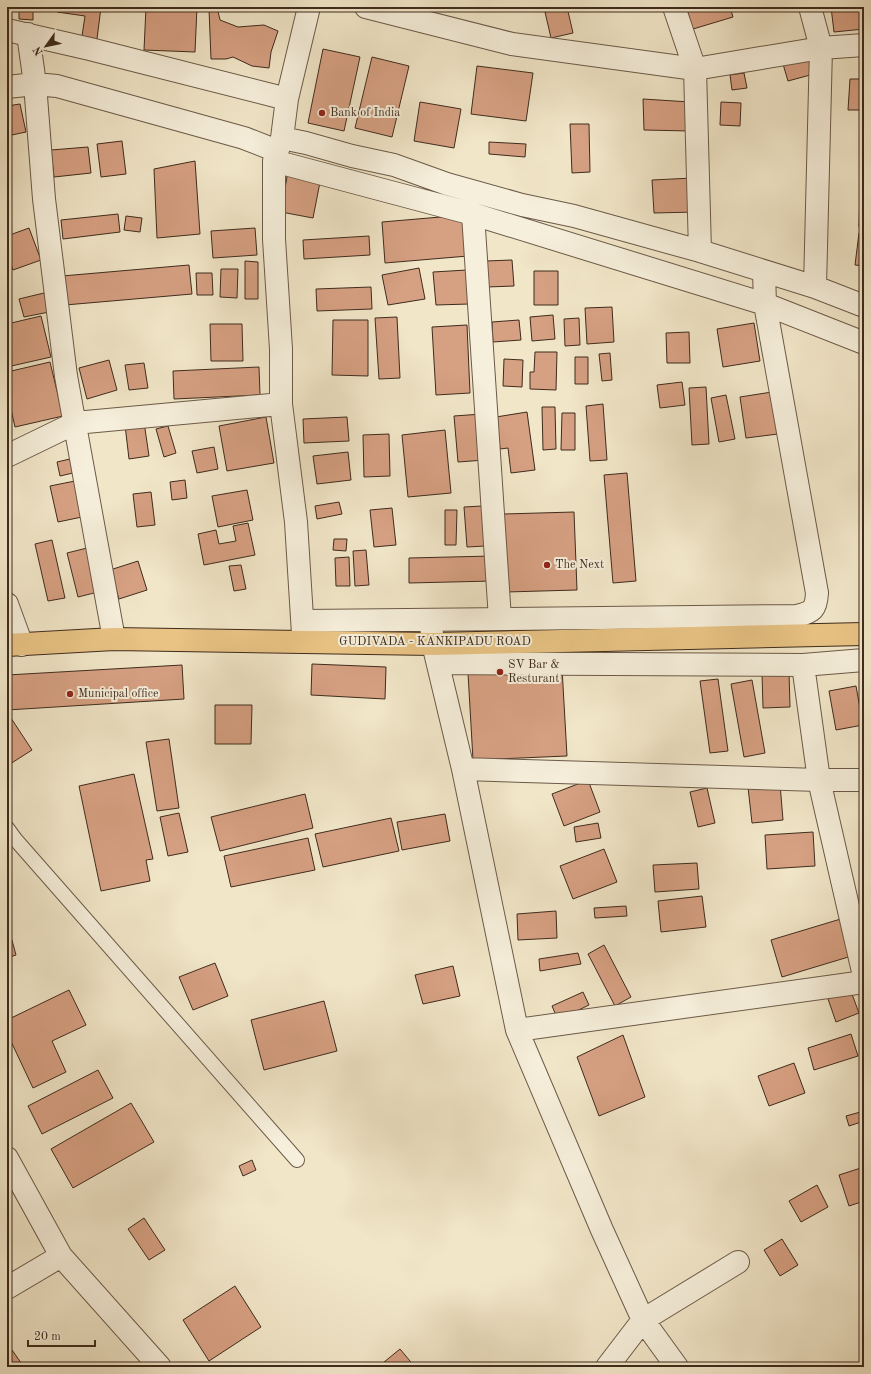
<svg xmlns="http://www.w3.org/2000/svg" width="871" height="1374" font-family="'Old Standard TT',serif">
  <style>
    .building { fill: #d6a082; stroke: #3f2b1d }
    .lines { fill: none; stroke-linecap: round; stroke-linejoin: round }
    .lane-casing { stroke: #6c5a48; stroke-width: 16 }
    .street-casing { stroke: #6c5a48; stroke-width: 24 }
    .primary-casing { stroke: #3f2b1d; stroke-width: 24 }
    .lane { stroke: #f6efdb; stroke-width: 14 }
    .street { stroke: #f6efdb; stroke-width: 22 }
    .primary { stroke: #e8c384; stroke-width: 22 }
    .poi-dot { fill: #8f2418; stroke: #f6efdb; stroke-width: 1.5 }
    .labels { text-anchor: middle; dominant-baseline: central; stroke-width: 4; stroke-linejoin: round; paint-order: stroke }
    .poi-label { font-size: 12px; fill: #3f2b1d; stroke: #f6efdb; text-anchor: start }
    .street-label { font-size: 12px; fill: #3f2b1d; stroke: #f6efdb }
  </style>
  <rect width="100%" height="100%" fill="#f1e6c8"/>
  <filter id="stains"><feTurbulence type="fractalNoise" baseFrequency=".005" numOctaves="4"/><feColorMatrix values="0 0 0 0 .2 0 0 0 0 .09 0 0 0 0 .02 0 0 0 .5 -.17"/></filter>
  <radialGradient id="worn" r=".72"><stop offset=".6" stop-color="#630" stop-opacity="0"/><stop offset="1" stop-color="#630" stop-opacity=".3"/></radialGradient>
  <path class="building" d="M19,7h14v13l-14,-1z
    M57,7h44l-4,32 -15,-3 3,-20 -28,-4z
    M146,7h51l-2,45 -51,-2z
    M212,7h5l3,13 18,7 26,-2 14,6 -7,21 -2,16 -17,-2 -19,-9 -7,2h-15l-2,-50z
    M516,7h21v2l-21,2z
    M567,7l6,26 -22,5 -6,-26z
    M686,7h44l3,10 -40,12z
    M831,7h33v22l-30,3z
    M323,49l37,8 -16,74 -36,-8z
    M372,57l37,9 -17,71 -37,-9z
    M810,57l4,17 -26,7 -5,-17z
    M477,66l56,7 -7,48 -55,-7z
    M744,73l3,15 -15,2 -2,-15z
    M850,79h14v31h-16z
    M643,99l47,3v29l-46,-1z
    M420,102l41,7 -7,39 -40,-7z
    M721,102l20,1 -1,23 -20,-1z
    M20,104l6,28 -19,4v-30z
    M570,124h19l1,48 -18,1z
    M122,141l4,33 -25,3 -4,-33z
    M489,142l37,2 -1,13 -36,-3z
    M88,147l3,26 -37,4 -3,-27z
    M195,161l5,73 -43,4 -3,-69z
    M288,171l33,6 -8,41 -32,-6z
    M693,178l2,34 -41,1 -2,-33z
    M860,191h4v36h-5z
    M118,214l2,18 -57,7 -2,-19z
    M464,215l4,41 -83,7 -3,-41z
    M126,216l16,2 -2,14 -16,-2z
    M29,228l12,32 -28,10 -6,-16v-18z
    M255,228l2,27 -44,3 -2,-27z
    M859,233h5v33l-9,-1z
    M369,236l1,19 -66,4 -1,-19z
    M512,260l2,26 -27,1 -1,-26z
    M245,261l13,1v37h-13z
    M189,265l3,29 -127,11 -3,-29z
    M419,268l6,31 -37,6 -6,-30z
    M221,269h17l-1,29 -17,-1z
    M467,270l2,34 -33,1 -3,-33z
    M534,271h24v34h-24z
    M196,273h16l1,22h-16z
    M371,287l1,22 -55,2 -1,-22z
    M44,293l5,19 -25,5 -5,-18z
    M612,307l2,35 -27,2 -2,-36z
    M553,315l2,24 -23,2 -2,-24z
    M41,316l10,41 -44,10v-43z
    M397,317l3,61 -21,1 -4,-61z
    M579,318l1,27 -15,1 -1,-27z
    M333,320h35v56l-36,-1z
    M519,320l2,20 -28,2 -1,-20z
    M754,323l6,38 -37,6 -6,-38z
    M210,324h32l1,37h-32z
    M467,325l3,68 -34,2 -4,-68z
    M689,332l1,31h-23l-1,-30z
    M535,352h22l-1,38 -26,-1v-17h4z
    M610,353l2,27 -10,1 -3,-27z
    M575,357h13v27h-13z
    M504,359l19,1 -1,27 -19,-1z
    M109,360l8,30 -30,9 -8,-31z
    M50,362l13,54 -48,11 -8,-35v-20z
    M144,363l4,25 -19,2 -4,-25z
    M259,367l1,28 -86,4 -1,-28z
    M682,382l3,23 -25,3 -3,-23z
    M706,387l3,57 -17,1 -3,-57z
    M772,392l6,42 -32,4 -6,-41z
    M726,395l9,44 -16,3 -8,-44z
    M603,404l4,56 -17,1 -4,-55z
    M542,407h13l1,42 -13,1z
    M527,412l8,58 -24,3 -3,-25 -8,1 -4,-32z
    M562,413h13v37h-14z
    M482,414l3,46 -27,2 -4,-46z
    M266,417l8,46 -47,8 -8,-45z
    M347,417l2,24 -45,2 -1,-24z
    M144,422l5,34 -20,3 -4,-34z
    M168,426l8,27 -12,4 -8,-28z
    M445,430l6,63 -43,4 -6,-62z
    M389,434l1,42 -26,1 -1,-42z
    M214,447l4,22 -21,4 -5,-22z
    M348,452l3,28 -34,4 -4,-28z
    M70,459l3,14 -13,3 -3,-14z
    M627,473l9,108 -23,2 -9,-108z
    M185,480l2,18 -15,2 -2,-18z
    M75,481l7,36 -24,5 -8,-36z
    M247,490l6,30 -35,7 -6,-31z
    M151,492l4,33 -18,2 -4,-33z
    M339,502l3,12 -25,5 -2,-13z
    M482,506l3,40 -18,1 -3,-40z
    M392,508l4,37 -22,2 -4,-37z
    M445,510h12l-1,35h-11z
    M574,512l3,78 -71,2 -2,-78z
    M248,523l7,32 -51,10 -6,-31 18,-4 3,14 17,-3 -3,-15z
    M334,539h13l-1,12 -13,-1z
    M52,540l13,58 -17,3 -13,-57z
    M87,548l11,44 -20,5 -11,-44z
    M366,550l3,35 -14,1 -2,-35z
    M492,556l1,25 -84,2v-25z
    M349,557l1,29h-14l-1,-28z
    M138,561l9,29 -28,9 -9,-29z
    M241,565l5,24 -12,2 -5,-25z
    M312,664l74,3 -1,32 -74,-4z
    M182,665l2,34 -177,11v-35z
    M562,668l5,88 -94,4 -5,-87z
    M789,672l1,35 -27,1 -1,-35z
    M718,679l10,72 -18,2 -10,-72z
    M752,680l13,73 -21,4 -13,-73z
    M856,686l7,39 -27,5 -7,-39z
    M215,705h37l-1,39h-36z
    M7,712l25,38 -25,16z
    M169,739l10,69 -22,3 -11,-69z
    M134,774l19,85 -7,1 4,21 -49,10 -22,-105z
    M588,780l12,32 -36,14 -12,-32z
    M780,784l3,36 -31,3 -4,-36z
    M707,788l8,35 -17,4 -8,-35z
    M305,794l8,34 -93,23 -9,-34z
    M179,813l9,39 -20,4 -8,-39z
    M445,814l5,27 -48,9 -5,-28z
    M391,818l8,33 -76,16 -8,-33z
    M598,823l3,15 -25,4 -2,-15z
    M813,832l2,34 -48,3 -2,-34z
    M308,838l7,32 -84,17 -7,-31z
    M604,849l13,33 -44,17 -13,-33z
    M697,863l2,26 -44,3 -2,-27z
    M702,896l4,31 -45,5 -3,-31z
    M626,906l1,10 -32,2 -1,-10z
    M556,911l1,27 -39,2 -1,-26z
    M844,918l11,37 -73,22 -11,-37z
    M10,933l6,22 -9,3v-24z
    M604,945l27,52 -16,9 -27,-52z
    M578,953l3,11 -41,7 -1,-12z
    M215,963l13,33 -35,14 -14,-33z
    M453,966l7,30 -37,8 -8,-29z
    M849,986l10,27 -23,9 -10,-29z
    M69,990l17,35 -34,16 14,31 -33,16 -26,-55v-13z
    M583,992l6,13 -31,15 -6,-14z
    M324,1001l13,50 -73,19 -13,-50z
    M851,1034l7,22 -44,14 -6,-22z
    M623,1035l22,62 -46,19 -22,-59z
    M794,1063l11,30 -36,13 -11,-30z
    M98,1070l15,28 -71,36 -14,-28z
    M131,1103l23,39 -81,46 -22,-39z
    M864,1111v10l-15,5 -3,-10z
    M252,1160l4,10 -13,6 -4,-10z
    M864,1167v34l-15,5 -10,-31z
    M817,1185l11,22 -27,15 -12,-21z
    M144,1218l21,32 -16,10 -21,-31z
    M782,1239l16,26 -18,11 -16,-26z
    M235,1286l26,41 -52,34 -26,-41z
    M400,1349l15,18h-37z
    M12,1350l12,17h-17v-14z"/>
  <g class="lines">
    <defs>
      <path id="lane" d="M7,828l8,11 282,321"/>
      <path id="street" d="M366,7l146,37 183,25 126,-21 43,-3
        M674,7l21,62 5,182
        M810,7l11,41 -6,239
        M7,30l83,19 197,50
        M28,34l7,50 9,115 22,177 48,263
        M7,87l28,-3 22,2 187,52 33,13
        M282,138l24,5 46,13 42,9 53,19 75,21 52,11 126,35 115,36 49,19
        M274,161l199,53 292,90 99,39
        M473,214l27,405
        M7,456l68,-33 206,-19
        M7,604l15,41
        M303,621l494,-5c16,-4 19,-7 20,-23l-52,-289 -1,-32
        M431,625l2,19 30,125 54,261 347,-48
        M303,634l-7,-112 -15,-118v-55l-7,-110v-78l8,-23 5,-39 22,-92
        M438,663l365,2 61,-5
        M803,665l16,115 45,196
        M463,769l356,11h45
        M517,1030l85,200 41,90 34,47
        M7,1158l54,98 99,111
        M7,1288l54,-32
        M607,1367l36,-47 95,-58"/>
      <path id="primary" d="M7,645l107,-6 319,5 431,-10"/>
    </defs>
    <use href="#lane" class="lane-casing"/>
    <use href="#street" class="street-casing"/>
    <use href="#primary" class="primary-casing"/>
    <use href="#lane" class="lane"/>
    <use href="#street" class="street"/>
    <use href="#primary" class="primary"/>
  </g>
  <g class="poi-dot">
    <circle cx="322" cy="113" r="4"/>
    <circle cx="547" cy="565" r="4"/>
    <circle cx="500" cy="672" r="4"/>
    <circle cx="70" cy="694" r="4"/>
  </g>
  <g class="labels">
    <g class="poi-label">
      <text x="330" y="113">Bank of India</text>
      <text x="555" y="565">The Next</text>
      <text x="508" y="665">SV Bar &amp;<tspan x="508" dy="14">Resturant</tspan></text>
      <text x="78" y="694">Municipal office</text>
    </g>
    <g class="street-label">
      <text x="435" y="642">GUDIVADA - KANKIPADU ROAD</text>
    </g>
  </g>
  <rect width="871" height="1374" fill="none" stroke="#f1e6c8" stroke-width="24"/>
  <rect x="8" y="8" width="855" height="1358" fill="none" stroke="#3f2b1d" stroke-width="2"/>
  <rect x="12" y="12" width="847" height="1350" fill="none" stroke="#3f2b1d"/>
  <g transform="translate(46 46) rotate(237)" stroke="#f6efdb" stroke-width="3" paint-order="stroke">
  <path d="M0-3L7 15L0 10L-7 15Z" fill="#3f2b1d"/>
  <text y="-6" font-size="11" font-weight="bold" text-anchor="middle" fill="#3f2b1d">N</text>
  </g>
  <path d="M28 1340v6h67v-6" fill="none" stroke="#3f2b1d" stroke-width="2"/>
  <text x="34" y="1340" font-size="12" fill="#3f2b1d" stroke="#f6efdb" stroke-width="3" paint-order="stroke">20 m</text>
  <rect width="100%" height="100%" filter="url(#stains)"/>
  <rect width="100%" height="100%" fill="url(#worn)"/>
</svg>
